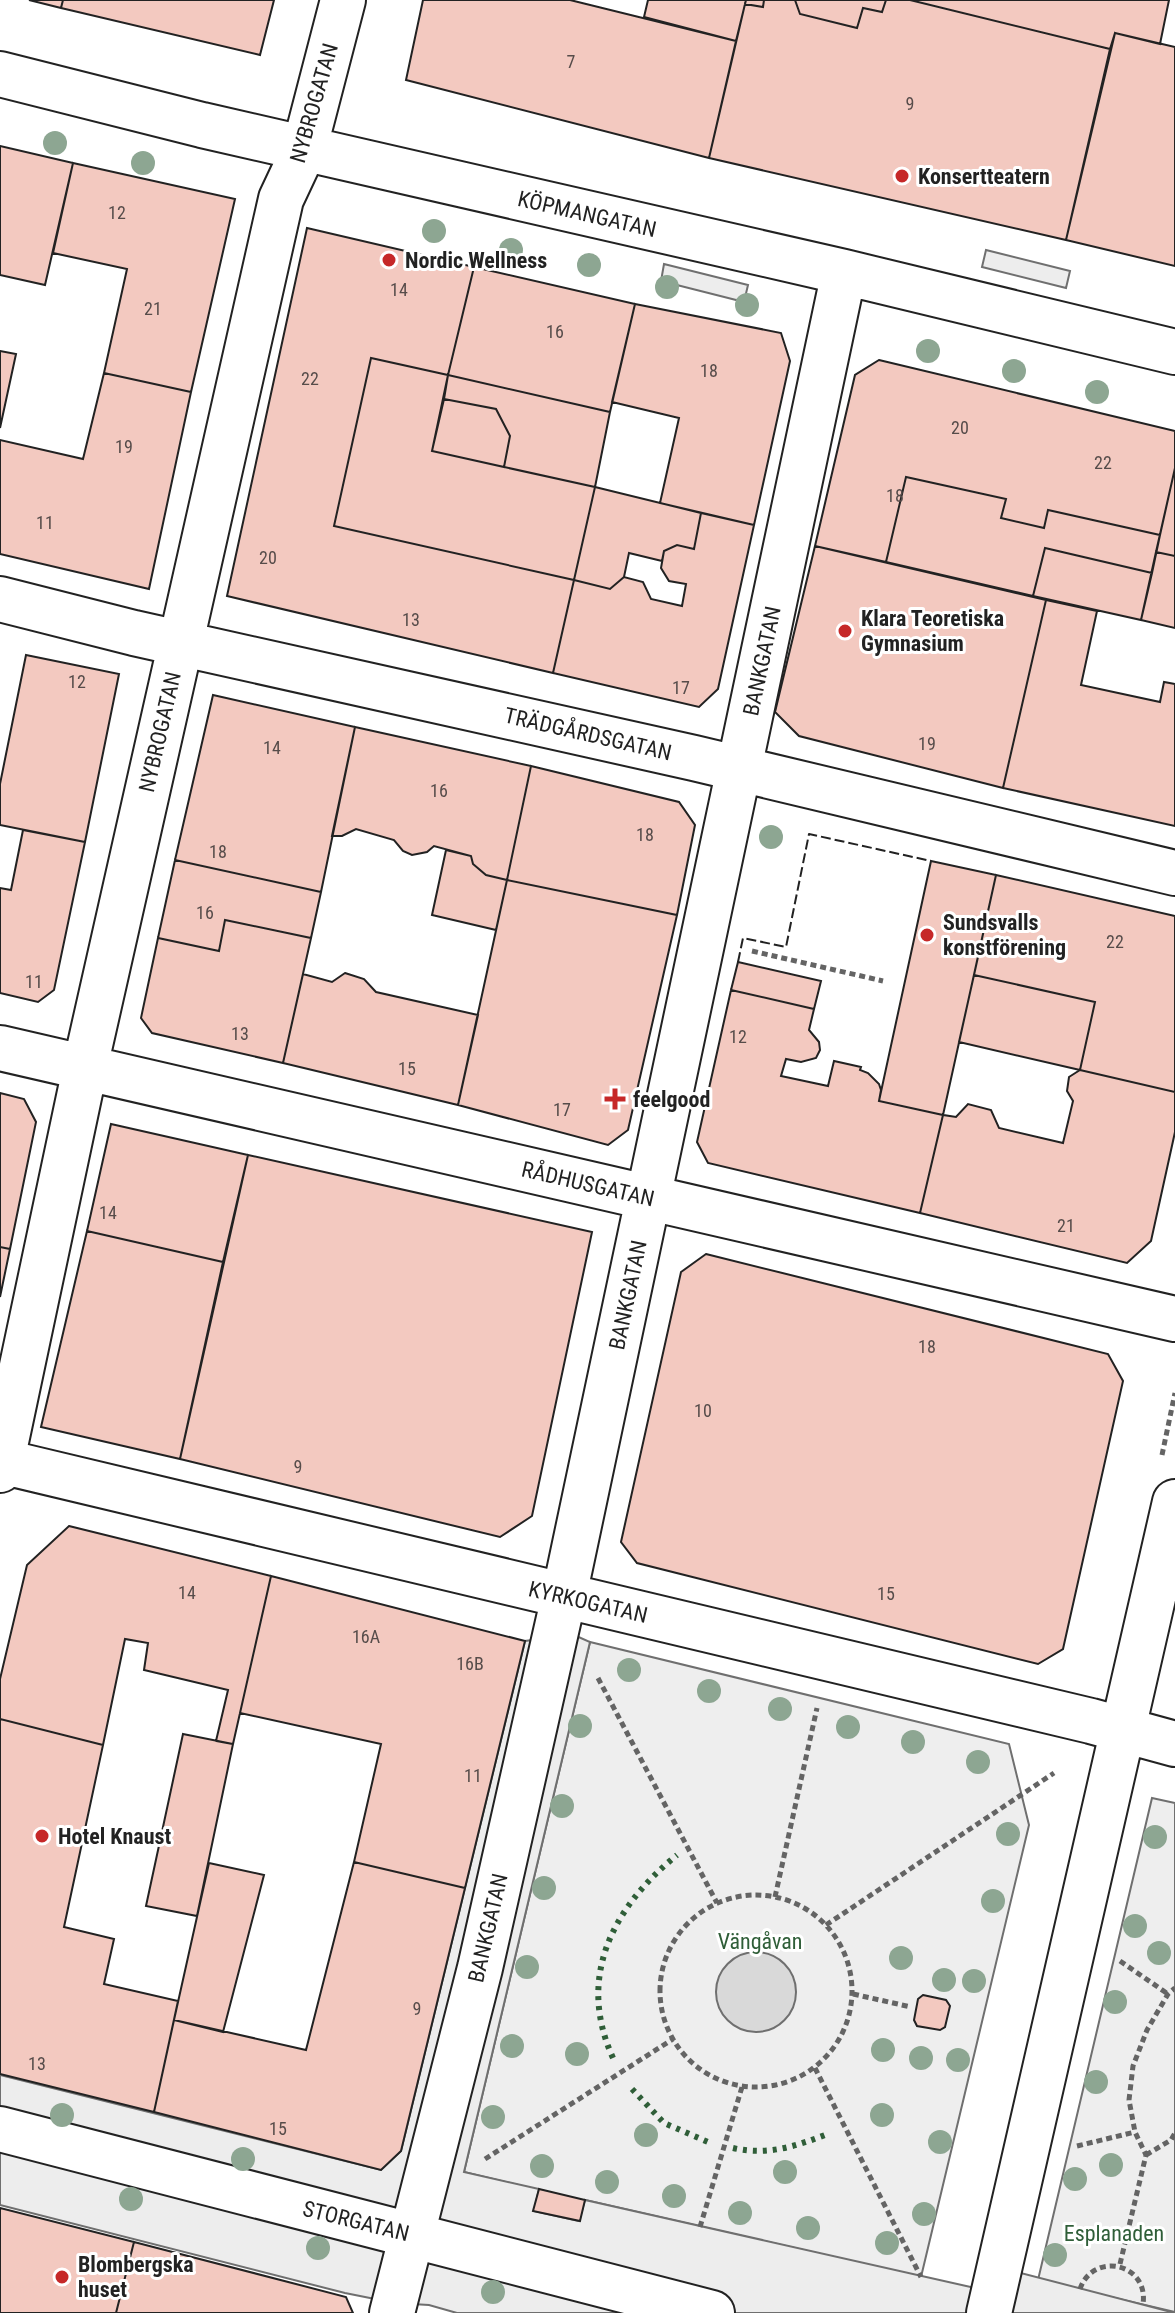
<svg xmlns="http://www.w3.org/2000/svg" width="1175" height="2313" font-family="'Roboto Condensed',sans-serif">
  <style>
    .green { fill: #eee; stroke: #6f6f6f; stroke-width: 2 }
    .parking { fill: #ededed; stroke: #6f6f6f; stroke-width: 2 }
    .water { fill: #d9d9d9; stroke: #6f6f6f; stroke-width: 2 }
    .building { fill: #f3c9c0; stroke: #222; stroke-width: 2 }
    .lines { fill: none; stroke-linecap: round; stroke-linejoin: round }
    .minor-casing { stroke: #222; stroke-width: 48 }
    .path { stroke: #646464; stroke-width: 5; stroke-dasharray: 6 4; stroke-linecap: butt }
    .minor { stroke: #fff; stroke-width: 44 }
    .hedge { stroke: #2f5e38; stroke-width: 6; stroke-dasharray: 4 6; stroke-linecap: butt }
    .fence { stroke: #222; stroke-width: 2; stroke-dasharray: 10 4; stroke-linecap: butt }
    .tree { fill: #8da692 }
    .poi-dot { fill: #c62828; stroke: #fff; stroke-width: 3 }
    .labels { text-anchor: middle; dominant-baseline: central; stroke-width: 6; stroke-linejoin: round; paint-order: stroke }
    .number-label { font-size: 18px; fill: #564c4a }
    .street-label { font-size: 22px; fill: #222; stroke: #fff }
    .poi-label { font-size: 22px; font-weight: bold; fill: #222; stroke: #fff; text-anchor: start }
    .park-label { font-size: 22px; fill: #2f5e38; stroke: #fff }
  </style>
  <rect width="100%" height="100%" fill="#fff"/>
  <path class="green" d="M590,1642l419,102 20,81 -108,452 -336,-77 -5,21 -47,-11 6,-20 -75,-18z
    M1152,1798l23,5v509l-137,-32z"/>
  <path class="parking" d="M986,250l84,21 -4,17 -84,-21z
    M664,264l84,21 -4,17 -83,-21z
    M574,1635l16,7 -126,530 75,17 -5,22 45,10 6,-21 390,88 42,-16 158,41h-718l-28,-8 -34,-2 -50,-10 -345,-88v-130l381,95 20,-19 124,-510z"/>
  <path class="water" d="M716 1992a40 40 0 1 1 80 0a40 40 0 1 1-80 0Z"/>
  <path class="building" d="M29,0h34l-2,8z
    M63,0h211l-14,55 -199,-47z
    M423,0h147l166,41 -27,117 -303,-78z
    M648,0h98l-10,41 -92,-24z
    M746,0h18l-1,7 -18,-3z
    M764,0h31l5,14 57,14 6,-20 19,4 4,-12h24l200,49 -44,191 -357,-82 36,-154 18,3z
    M795,0h91l-4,12 -19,-4 -6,20 -57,-14z
    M910,0h259l-9,44 -45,-11 -5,16z
    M1115,33l60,14v219l-109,-26z
    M0,146l73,17 -28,122 -45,-10z
    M73,163l162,36 -44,193 -87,-19 23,-104 -74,-16z
    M307,228l167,39 -26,108 -77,-17 -37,168 240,54 -21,93 -326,-77z
    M474,267l161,37 -25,108 -162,-37z
    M635,304l146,29 9,28 -36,164 -94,-22 19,-85 -67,-16z
    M0,351l16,3 -16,74z
    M371,358l77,17 -16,76 163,36 -21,93 -240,-54z
    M879,360l296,71v37l-15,67 -112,-25 -4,18 -43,-10 5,-19 -100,-22 -20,85 -71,-16 40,-171z
    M104,373l87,19 -42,197 -149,-35v-114l83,19z
    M448,375l162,37 -15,75 -91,-20 6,-31 -14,-27 -52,-10z
    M444,399l52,10 14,27 -6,31 -72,-16z
    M1175,468v88l-19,-4z
    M906,477l100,22 -5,19 43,10 4,-18 112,25 -8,38 -107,-25 -12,48 -147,-34z
    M595,487l106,26 -7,36 -17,-4 -13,6 -2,10 -33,-8 -5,24 -14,12 -36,-9z
    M701,513l53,12 -36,164 -19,18 -146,-34 21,-93 36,9 14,-12 19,5 8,17 31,7 4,-22 -17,-3 -8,-13 3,-17 13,-6 17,4z
    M815,546l231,54 -43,188 -204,-52 -24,-24z
    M1045,548l107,25 -11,47 -108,-24z
    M1156,552l19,4v72l-34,-8z
    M1046,600l51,11 -16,74 79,17 4,-20 11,2v142l-172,-38z
    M26,655l93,19 -34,168 -85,-17v-41z
    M213,695l142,32 -34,165 -146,-32z
    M355,727l176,39 -24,114 -21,-5 -13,-11 -2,-8 -37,-10 -7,6 -15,3 -9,-4 -9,-11 -38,-11 -14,7h-10z
    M531,766l148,36 16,23 -18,90 -170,-35z
    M23,830l62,12 -31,148 -16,12 -38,-9v-105l11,2z
    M446,850l25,6 2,8 13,11 21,5 -11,50 -64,-15z
    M175,860l146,32 -10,46 -86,-18 -6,31 -61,-13z
    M931,861l65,14 -53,240 -64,-14z
    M996,875l179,41v176l-95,-22 15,-68 -121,-27z
    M507,880l170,35 -49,215 -20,15 -150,-40z
    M225,920l86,18 -28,125 -131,-30 -11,-15 17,-80 61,13z
    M738,962l83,19 -7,28 -83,-19z
    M345,973l19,6 12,13 102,23 -20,90 -175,-42 20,-89 29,8z
    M974,975l121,27 -15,68 -121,-28z
    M731,990l83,19 -5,21 10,12 1,8 -4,8 -15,4 -15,-3 -5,17 47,10 6,-25 27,6 -1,3 8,3 11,11 2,6 -2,11 64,14 -23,98 -212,-50 -11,-21z
    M1080,1070l95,22v40l-24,109 -24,22 -207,-50 23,-98 13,2 12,-13 23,6 8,18 64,15 10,-42 -6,-10 2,-14z
    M0,1093l24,6 12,23 -26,127 -10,-2z
    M111,1124l137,31 -25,107 -136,-31z
    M248,1155l344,77 -60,284 -32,21 -320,-78z
    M87,1231l136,31 -43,197 -139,-32z
    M0,1247l10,2 -10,48z
    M706,1254l402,100 15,27 -60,268 -25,15 -401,-101 -16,-21 60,-270z
    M69,1526l202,50 -38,168 -17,-3 12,-51 -84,-20 4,-27 -23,-4 -22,106 -103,-26v-40l27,-114z
    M271,1576l254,65 -60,247 -111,-26 27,-118 -141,-31z
    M0,1719l103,26 -39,182 50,12 -10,45 74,17 -24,111 -154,-38z
    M183,1734l50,10 -36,172 -51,-10z
    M354,1862l111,26 -64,263 -20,19 -227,-58 20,-92 132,30z
    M209,1863l55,12 -41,157 -49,-12z
    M923,1995l23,5 4,6 -5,21 -5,3 -23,-4 -3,-6 4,-21z
    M539,2189l46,11 -5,21 -47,-10z
    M0,2208l134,34 -18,71h-116z
    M134,2242l212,55 7,16h-237z"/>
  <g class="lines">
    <defs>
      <path id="minor" d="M0,74l202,51 642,147 331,80
        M0,599l134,34 560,125 481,115
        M0,1048l1175,271
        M0,1461l1091,260 84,23
        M0,1470l90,-425 191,-846 23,-49 39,-150
        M0,2129l712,184
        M392,2313l88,-345 84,-372 280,-1324
        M989,2313l186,-811"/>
    </defs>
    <use href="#minor" class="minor-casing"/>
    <path class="path" d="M752,951l131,30
      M1162,1455l13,-62
      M598,1678l119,225
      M660 1991a96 96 0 1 1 192 0a96 96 0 1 1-192 0Z
      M775,1897l42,-189
      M826,1925l228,-152
      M1120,1961l48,33
      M853,1994l58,13
      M815,2068l106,209
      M1077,2146l58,-14
      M1146,2155l25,-15 4,-7
      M485,2159l188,-120
      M700,2227l42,-140
      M1120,2264l26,-109 -11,-23 -6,-32 4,-34 14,-36 21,-36 7,-6
      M1080,2289c13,-38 69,-26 63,15"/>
    <use href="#minor" class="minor"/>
    <path class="hedge" d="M613,2058c-37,-81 0,-151 64,-203
      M632,2089l32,34 44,19
      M733,2148c35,8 64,-2 97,-15"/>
    <path class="fence" d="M738,962l5,-24 43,9 23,-113 122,27"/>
  </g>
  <g class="tree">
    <circle cx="55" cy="143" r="12"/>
    <circle cx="143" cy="163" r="12"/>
    <circle cx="434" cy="231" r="12"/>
    <circle cx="511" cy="250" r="12"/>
    <circle cx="589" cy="265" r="12"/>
    <circle cx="667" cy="287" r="12"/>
    <circle cx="747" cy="305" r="12"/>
    <circle cx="928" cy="351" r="12"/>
    <circle cx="1014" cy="371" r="12"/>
    <circle cx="1097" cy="392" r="12"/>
    <circle cx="771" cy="837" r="12"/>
    <circle cx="629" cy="1670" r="12"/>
    <circle cx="709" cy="1691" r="12"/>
    <circle cx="780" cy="1709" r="12"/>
    <circle cx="580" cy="1726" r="12"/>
    <circle cx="848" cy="1727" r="12"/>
    <circle cx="913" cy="1742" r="12"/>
    <circle cx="978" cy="1762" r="12"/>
    <circle cx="562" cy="1806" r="12"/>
    <circle cx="1008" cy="1834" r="12"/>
    <circle cx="1155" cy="1837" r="12"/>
    <circle cx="544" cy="1888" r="12"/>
    <circle cx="993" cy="1901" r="12"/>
    <circle cx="1135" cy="1926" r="12"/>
    <circle cx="1159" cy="1953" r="12"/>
    <circle cx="901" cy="1958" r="12"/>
    <circle cx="527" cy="1967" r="12"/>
    <circle cx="944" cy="1980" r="12"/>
    <circle cx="974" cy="1981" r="12"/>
    <circle cx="1115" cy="2002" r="12"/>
    <circle cx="512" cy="2046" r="12"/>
    <circle cx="883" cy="2050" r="12"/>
    <circle cx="577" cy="2054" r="12"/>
    <circle cx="921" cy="2058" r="12"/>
    <circle cx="958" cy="2060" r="12"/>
    <circle cx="1096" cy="2082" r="12"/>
    <circle cx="62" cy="2115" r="12"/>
    <circle cx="882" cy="2115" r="12"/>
    <circle cx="493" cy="2117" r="12"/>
    <circle cx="646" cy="2135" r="12"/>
    <circle cx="940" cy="2142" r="12"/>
    <circle cx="243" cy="2159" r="12"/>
    <circle cx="1111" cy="2165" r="12"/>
    <circle cx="542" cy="2166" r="12"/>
    <circle cx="785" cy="2172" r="12"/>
    <circle cx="1075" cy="2179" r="12"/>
    <circle cx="607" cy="2182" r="12"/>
    <circle cx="674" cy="2196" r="12"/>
    <circle cx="131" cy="2199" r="12"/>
    <circle cx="740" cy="2213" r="12"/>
    <circle cx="924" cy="2214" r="12"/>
    <circle cx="808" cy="2228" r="12"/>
    <circle cx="887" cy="2243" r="12"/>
    <circle cx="318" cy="2248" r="12"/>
    <circle cx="1055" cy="2255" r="12"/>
    <circle cx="493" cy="2292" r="12"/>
  </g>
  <g class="poi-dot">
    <circle cx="902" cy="176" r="8"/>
    <circle cx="389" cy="260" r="8"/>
    <circle cx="845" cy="631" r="8"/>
    <circle cx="927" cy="935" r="8"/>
    <path d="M611 1087h8v8h8v8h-8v8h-8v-8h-8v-8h8z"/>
    <circle cx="42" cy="1836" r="8"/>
    <circle cx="62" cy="2277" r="8"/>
  </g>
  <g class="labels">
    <g class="number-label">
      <text x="571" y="61">7</text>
      <text x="910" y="103">9</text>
      <text x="117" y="212">12</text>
      <text x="399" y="289">14</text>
      <text x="153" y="308">21</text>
      <text x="555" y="331">16</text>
      <text x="709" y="370">18</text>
      <text x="310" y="378">22</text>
      <text x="960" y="427">20</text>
      <text x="124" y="446">19</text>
      <text x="1103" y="462">22</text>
      <text x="895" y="495">18</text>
      <text x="45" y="522">11</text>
      <text x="268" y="557">20</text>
      <text x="411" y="619">13</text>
      <text x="77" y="681">12</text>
      <text x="681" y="687">17</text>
      <text x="927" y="743">19</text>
      <text x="272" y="747">14</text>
      <text x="439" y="790">16</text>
      <text x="645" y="834">18</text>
      <text x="218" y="851">18</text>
      <text x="205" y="912">16</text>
      <text x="1115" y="941">22</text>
      <text x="34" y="981">11</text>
      <text x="240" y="1033">13</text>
      <text x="738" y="1036">12</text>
      <text x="407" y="1068">15</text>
      <text x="562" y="1109">17</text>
      <text x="108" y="1212">14</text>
      <text x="1066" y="1225">21</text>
      <text x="927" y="1346">18</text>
      <text x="703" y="1410">10</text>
      <text x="298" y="1466">9</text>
      <text x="187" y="1592">14</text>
      <text x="886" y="1593">15</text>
      <text x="366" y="1636">16A</text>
      <text x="470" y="1663">16B</text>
      <text x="473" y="1775">11</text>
      <text x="417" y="2008">9</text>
      <text x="37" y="2063">13</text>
      <text x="278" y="2128">15</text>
    </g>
    <g class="street-label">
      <text transform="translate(314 103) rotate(-74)">NYBROGATAN</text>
      <text transform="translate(587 214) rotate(13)">KÖPMANGATAN</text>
      <text transform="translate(762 661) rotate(-78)">BANKGATAN</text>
      <text transform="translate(160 732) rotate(-77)">NYBROGATAN</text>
      <text transform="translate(588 734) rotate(13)">TRÄDGÅRDSGATAN</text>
      <text transform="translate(588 1184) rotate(13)">RÅDHUSGATAN</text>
      <text transform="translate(628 1295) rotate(-78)">BANKGATAN</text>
      <text transform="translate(588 1602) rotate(13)">KYRKOGATAN</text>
      <text transform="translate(488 1928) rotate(-77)">BANKGATAN</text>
      <text transform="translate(356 2221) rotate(14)">STORGATAN</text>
    </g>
    <g class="poi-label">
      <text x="918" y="176">Konsertteatern</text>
      <text x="405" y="260">Nordic Wellness</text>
      <text x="861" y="618">Klara Teoretiska<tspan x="861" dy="25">Gymnasium</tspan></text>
      <text x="943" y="922">Sundsvalls<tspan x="943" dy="25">konstförening</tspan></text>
      <text x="633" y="1099">feelgood</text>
      <text x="58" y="1836">Hotel Knaust</text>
      <text x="78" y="2264">Blombergska<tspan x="78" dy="25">huset</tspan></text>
    </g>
    <g class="park-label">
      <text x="760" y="1941">Vängåvan</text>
      <text x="1114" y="2233">Esplanaden</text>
    </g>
  </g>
</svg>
